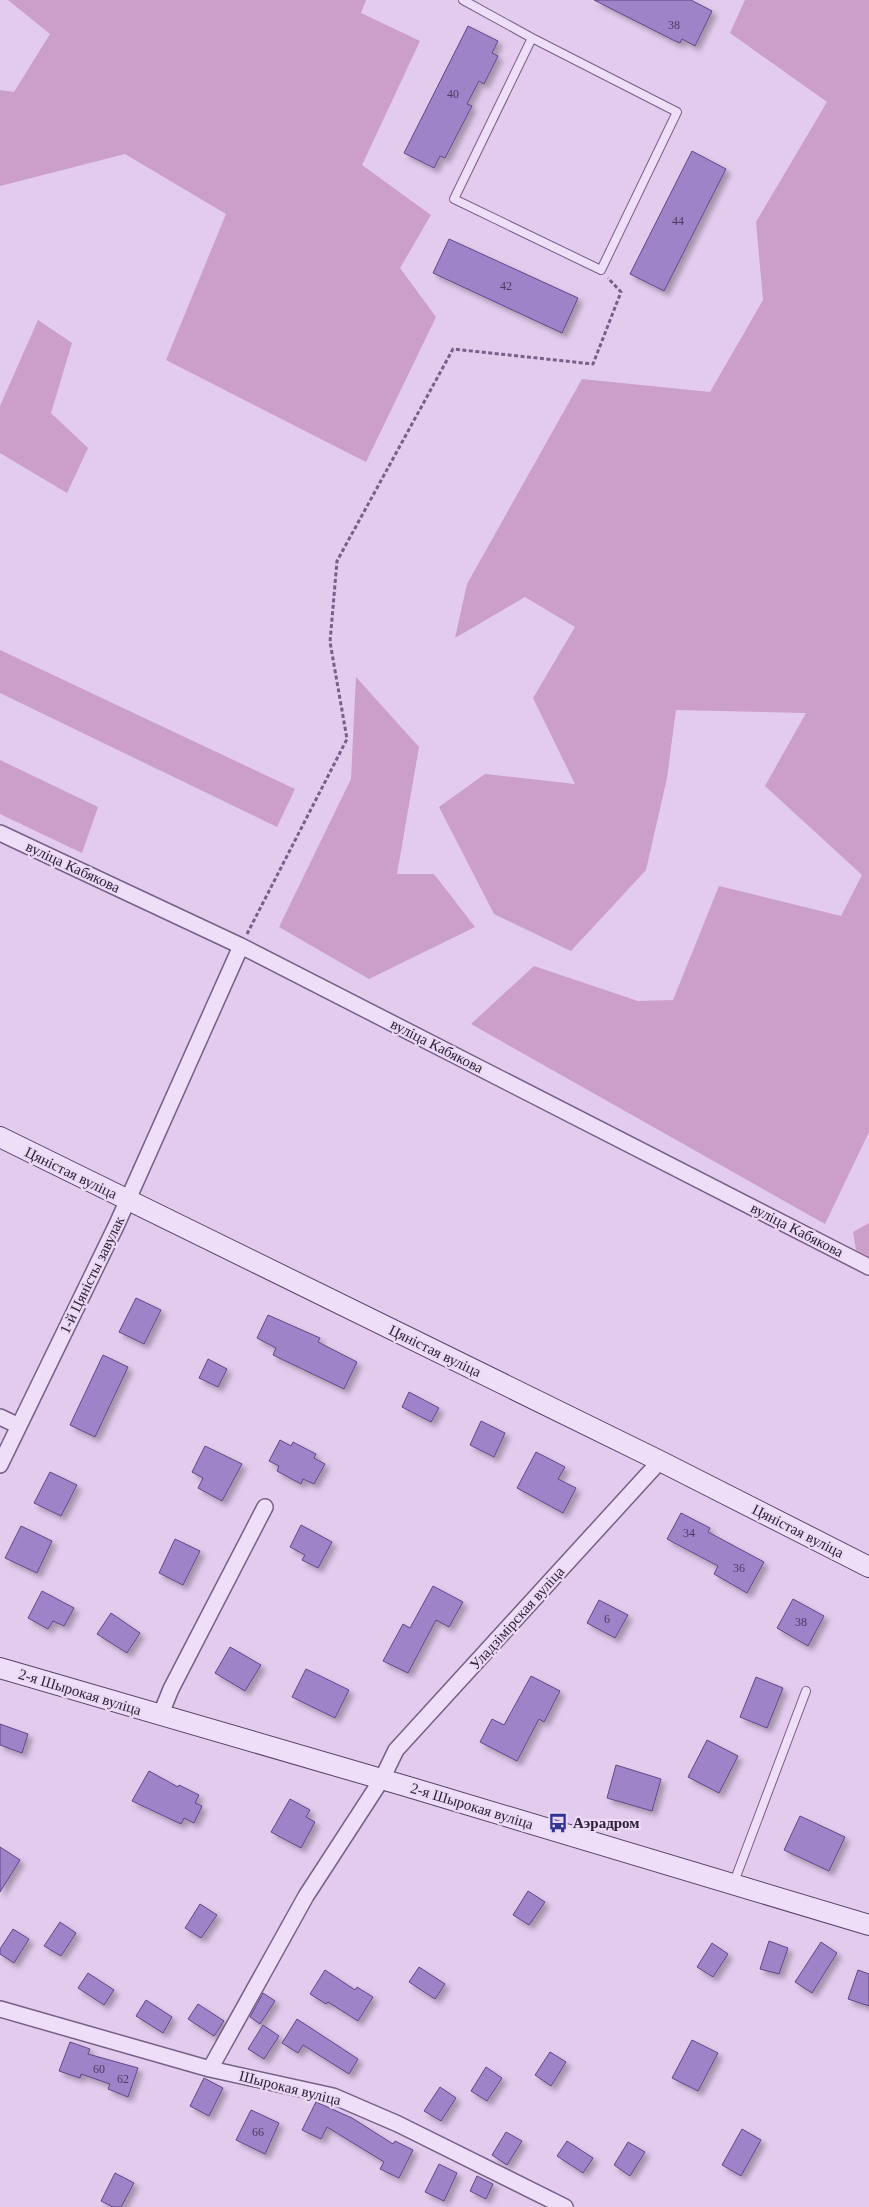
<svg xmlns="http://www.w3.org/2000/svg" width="869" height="2207" font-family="'Times New Roman',serif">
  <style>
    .green { fill: #cb9fc6 }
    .building { fill: #9f83c8; stroke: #5f4786; filter: url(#shadow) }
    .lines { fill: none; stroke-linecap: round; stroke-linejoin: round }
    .lane-casing { stroke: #756089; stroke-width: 10 }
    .street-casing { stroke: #756089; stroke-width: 18 }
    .secondary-casing { stroke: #56436b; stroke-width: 22 }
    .path { stroke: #756089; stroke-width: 3; stroke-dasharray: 4 2.5; stroke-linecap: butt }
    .lane { stroke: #efdef7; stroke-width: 8 }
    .street { stroke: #efdef7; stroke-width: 15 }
    .secondary { stroke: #efdef7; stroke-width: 20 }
    .labels { text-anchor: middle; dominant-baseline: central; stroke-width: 4.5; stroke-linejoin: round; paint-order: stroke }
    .number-label { font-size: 12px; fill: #4a3a5e }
    .street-label { font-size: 15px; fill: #2d223a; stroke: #ecdaf4 }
    .poi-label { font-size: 15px; font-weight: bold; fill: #2d223a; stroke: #ecdaf4; text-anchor: start }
  </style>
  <defs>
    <filter id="shadow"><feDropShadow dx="4.5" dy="4.5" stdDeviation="2.5" flood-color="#0004"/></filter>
  </defs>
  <rect width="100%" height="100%" fill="#e2cbed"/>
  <path class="green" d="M8,0h358l-5,13 59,28 -58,124 69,50 -31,53 36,49 -70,145 -200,-102 60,-146 -101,-60 -125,32v-96l14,2 36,-58z
    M745,0h124v1132l-44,92 -354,-200 63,-58 104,35 35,-1 46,-114 122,30 21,-41 -97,-89 41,-73 -130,-3 -9,68 -21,92 -75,81 -77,-37 -55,-107 46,-33 90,10 -42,-86 42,-71 -50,-30 -70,41 12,-54 115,-205 128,13 53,-92 -7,-78 71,-120 -97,-69z
    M38,320l34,23 -21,70 37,35 -21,45 -67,-40v-47z
    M0,650l295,139 -18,38 -277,-134z
    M356,677l63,70 -22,127h37l41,53 -106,52 -90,-52 72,-148z
    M0,760l98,47 -16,46 -82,-39z
    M869,1223v34l-13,-7 -3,-18z"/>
  <path class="building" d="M594,0h97l21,11 -17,35 -13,-7 -2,4 -5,-2z
    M468,26l30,15 -6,12 6,3 -14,28 -5,-3 -12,23 5,2 -27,52 -5,-2 -6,12 -30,-15z
    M692,151l34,18 -62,122 -34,-17z
    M449,239l129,59 -16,35 -129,-60z
    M136,1298l25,12 -17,34 -25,-12z
    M268,1315l52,23 -2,4 39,20 -13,27 -71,-34 3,-7 -19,-10z
    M103,1355l25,12 -33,70 -25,-12z
    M208,1359l19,10 -9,18 -19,-9z
    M409,1392l30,16 -8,14 -29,-15z
    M481,1421l24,12 -11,24 -24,-12z
    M280,1440l11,6 2,-4 23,12 -2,4 11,6 -11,20 -11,-5 -2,5 -24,-13 2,-5 -10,-5z
    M205,1446l37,18 -20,37 -24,-13 5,-10 -11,-6z
    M536,1452l29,15 -7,12 18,9 -13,25 -46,-25z
    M50,1472l27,13 -16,31 -27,-13z
    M681,1513l29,15 -2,4 56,30 -17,31 -33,-19 4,-8 -51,-27z
    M301,1525l31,17 -14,26 -16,-8 3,-5 -15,-8z
    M21,1526l31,15 -15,32 -32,-15z
    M175,1539l25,12 -17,34 -24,-12z
    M433,1586l30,16 -14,25 -13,-7 -28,53 -25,-12 20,-37 7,4z
    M42,1591l32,17 -10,18 -11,-5 -5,8 -20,-11z
    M793,1599l31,17 -16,30 -31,-18z
    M599,1600l29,15 -13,23 -28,-15z
    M111,1613l29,20 -13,20 -30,-19z
    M230,1647l31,18 -16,26 -30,-18z
    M306,1669l43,21 -14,28 -43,-21z
    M531,1676l29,15 -16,31 -5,-3 -22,42 -37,-19 12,-23 12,6z
    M756,1677l27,11 -16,40 -27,-11z
    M0,1724l28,10 -6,19 -22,-8z
    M707,1740l31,16 -19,37 -31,-16z
    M616,1765l45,14 -9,32 -45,-13z
    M149,1771l29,16 1,-2 20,10 -4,8 7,3 -8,17 -10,-5 -3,6 -49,-23z
    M290,1799l20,11 -4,7 9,5 -14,26 -30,-16z
    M800,1816l45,21 -16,34 -45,-21z
    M0,1847l20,13 -20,32z
    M528,1891l17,11 -16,23 -16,-10z
    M200,1904l17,11 -16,23 -16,-10z
    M60,1922l16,11 -15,23 -17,-10z
    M13,1929l16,10 -15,24 -14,-9v-5z
    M769,1941l19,7 -9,26 -19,-5z
    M821,1942l16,11 -25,40 -17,-11z
    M712,1943l16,11 -15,23 -16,-10z
    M419,1967l26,17 -10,15 -26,-17z
    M325,1970l30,20 2,-3 16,10 -15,24 -30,-19 -2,2 -16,-10z
    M858,1970l11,4v32l-21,-7z
    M88,1973l26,17 -10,15 -26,-17z
    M263,1993l12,8 -15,23 -10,-7z
    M146,2000l26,17 -9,16 -27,-17z
    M198,2004l26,17 -10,15 -26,-17z
    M297,2019l61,40 -9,15 -46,-29 -5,8 -16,-10z
    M263,2025l16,11 -15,23 -16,-10z
    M692,2040l26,13 -20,38 -26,-13z
    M70,2042l20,7 -2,5 50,14 -10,29 -20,-8 2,-5 -29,-10 -1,4 -21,-7z
    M550,2052l16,10 -15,24 -16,-11z
    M486,2067l16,11 -15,23 -16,-10z
    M204,2078l19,10 -14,28 -19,-10z
    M440,2087l16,11 -15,23 -17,-10z
    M316,2102l36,16 41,26 2,-3 18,9 -14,28 -19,-9 4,-7 -57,-35 -6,12 -19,-9z
    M251,2110l28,13 -14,31 -29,-14z
    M742,2129l19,11 -20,36 -19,-11z
    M506,2132l16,9 -15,24 -15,-10z
    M567,2141l26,17 -10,15 -26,-17z
    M628,2142l17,10 -15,24 -16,-11z
    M439,2164l18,9 -13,28 -19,-9z
    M115,2173l19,10 -13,24h-8l-12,-6z
    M477,2176l16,8 -7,15 -16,-8z"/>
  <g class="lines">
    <defs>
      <path id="lane" d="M463,0l69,38 145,74 -76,158 -147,-71 78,-161
        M734,1882l72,-191"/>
      <path id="street" d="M0,833l241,113 628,321
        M0,1417l19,9
        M0,1465l117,-241 124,-278
        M160,1716l11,-27 94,-182
        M0,2009l210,60 123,27 65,28 167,83
        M210,2069l96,-173 76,-117 14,-29 264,-289"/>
      <path id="secondary" d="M0,1137l660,324 209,106
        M0,1668l402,117 467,140"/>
    </defs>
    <use href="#lane" class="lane-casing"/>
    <use href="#street" class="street-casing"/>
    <use href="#secondary" class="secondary-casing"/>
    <path class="path" d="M247,934l100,-195 -17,-97 7,-81 116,-212 140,15 28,-72 -13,-14"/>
    <use href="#lane" class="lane"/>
    <use href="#street" class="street"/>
    <use href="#secondary" class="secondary"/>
  </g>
  <defs>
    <symbol id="bus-bare" viewBox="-9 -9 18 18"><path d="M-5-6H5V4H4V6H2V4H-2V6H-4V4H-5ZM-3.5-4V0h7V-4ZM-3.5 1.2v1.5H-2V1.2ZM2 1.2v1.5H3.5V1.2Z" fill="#333594" stroke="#ecdaf4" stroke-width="2.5" paint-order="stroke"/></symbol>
  </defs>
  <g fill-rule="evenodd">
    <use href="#bus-bare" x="544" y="1809" width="28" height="28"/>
  </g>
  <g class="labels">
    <g class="number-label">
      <text x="674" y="25">38</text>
      <text x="453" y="94">40</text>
      <text x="678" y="221">44</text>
      <text x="506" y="286">42</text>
      <text x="689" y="1533">34</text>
      <text x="739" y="1568">36</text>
      <text x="607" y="1619">6</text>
      <text x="801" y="1622">38</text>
      <text x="99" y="2069">60</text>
      <text x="123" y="2079">62</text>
      <text x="258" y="2132">66</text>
    </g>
    <g class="street-label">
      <text transform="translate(73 867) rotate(25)">вуліца Кабякова</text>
      <text transform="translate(437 1046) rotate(27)">вуліца Кабякова</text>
      <text transform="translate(71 1173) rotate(26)">Цяністая вуліца</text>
      <text transform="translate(797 1230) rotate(27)">вуліца Кабякова</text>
      <text transform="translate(92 1275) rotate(-64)">1-й Цяністы завулак</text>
      <text transform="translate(435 1351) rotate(26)">Цяністая вуліца</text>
      <text transform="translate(798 1531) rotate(27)">Цяністая вуліца</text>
      <text transform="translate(517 1618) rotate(-48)">Уладзімірская вуліца</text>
      <text transform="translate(80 1692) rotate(17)">2-я Шырокая вуліца</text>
      <text transform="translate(472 1806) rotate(17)">2-я Шырокая вуліца</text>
      <text transform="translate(290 2088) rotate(14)">Шырокая вуліца</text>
    </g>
    <g class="poi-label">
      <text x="573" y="1823">Аэрадром</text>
    </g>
  </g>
</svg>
